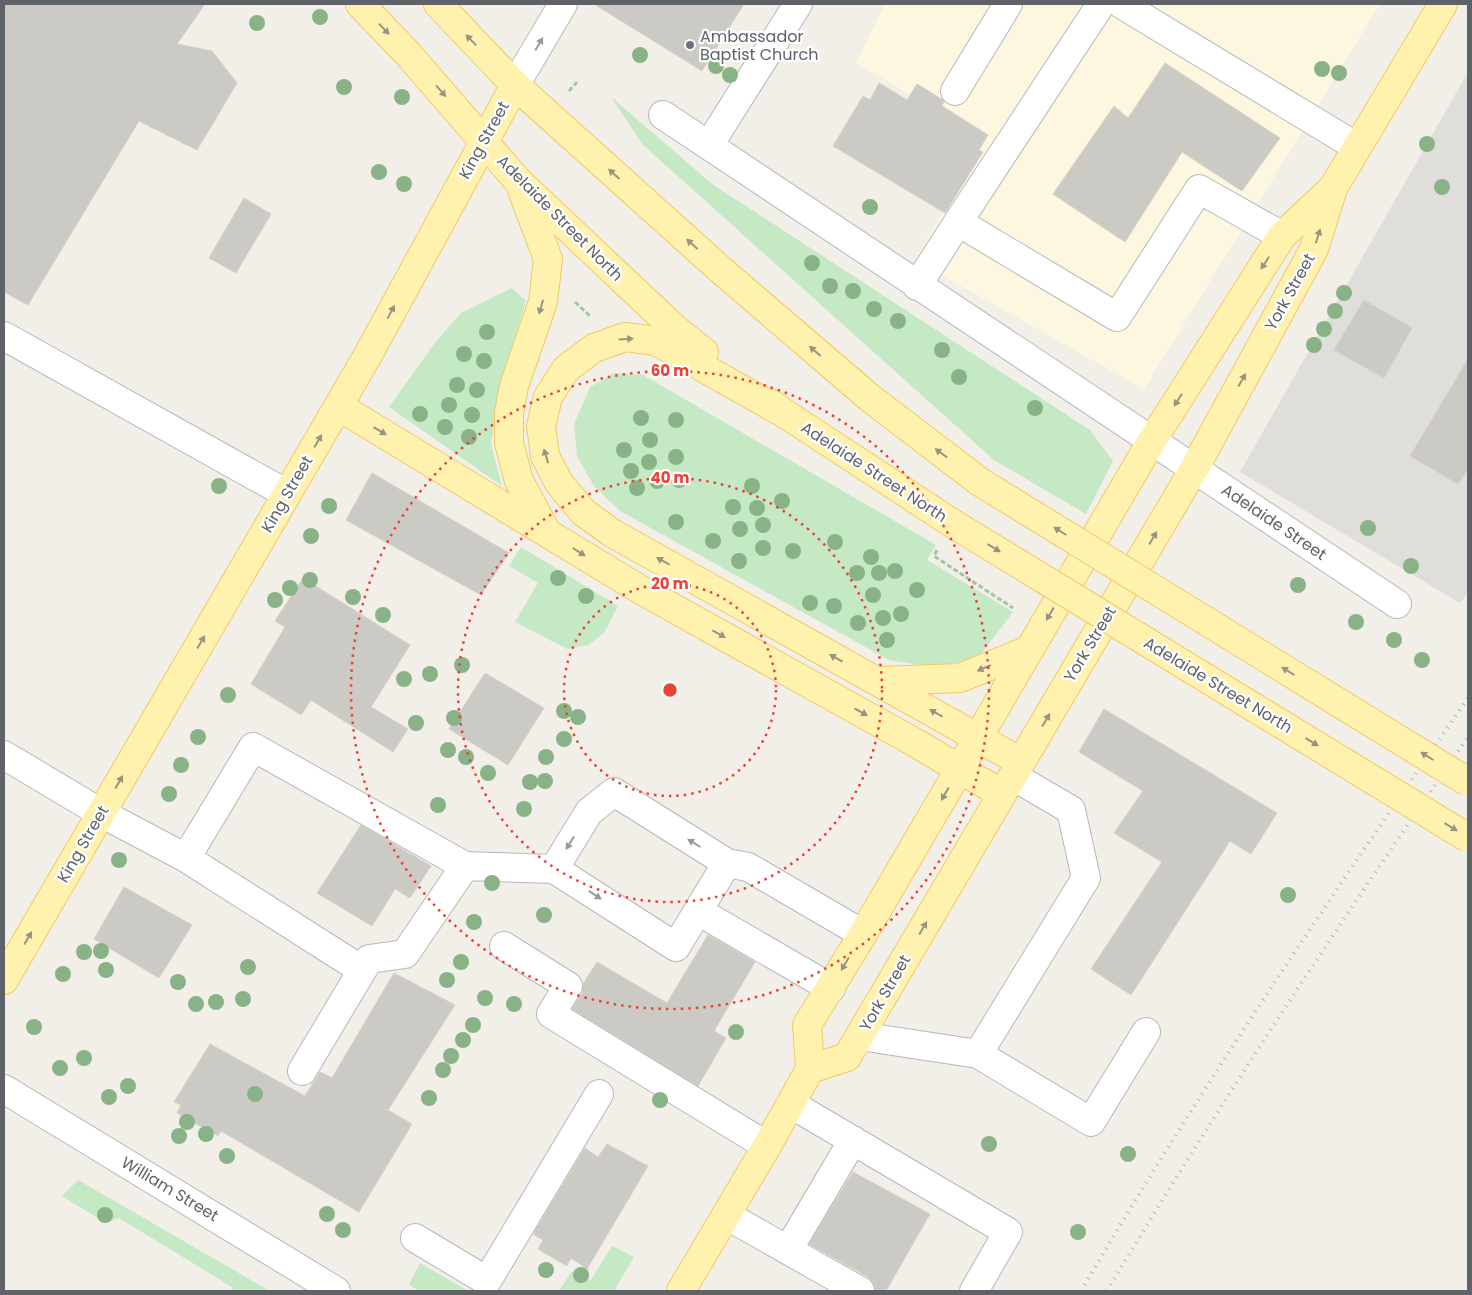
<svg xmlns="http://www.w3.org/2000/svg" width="1472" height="1295" font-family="Poppins,sans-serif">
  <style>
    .commercial { fill: #fef7e0 }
    .industrial { fill: #e0deda }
    .green { fill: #c5e8c5 }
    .building { fill: #cccac5; stroke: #d6d1c6 }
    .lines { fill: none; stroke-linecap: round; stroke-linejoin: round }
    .minor-casing { stroke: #b5b8bc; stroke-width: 30 }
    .major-casing { stroke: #f2c960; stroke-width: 30 }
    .path { stroke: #9cc7a9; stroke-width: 3; stroke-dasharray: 5 2.5; stroke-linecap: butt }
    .minor { stroke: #fff; stroke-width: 28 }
    .major { stroke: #fff2af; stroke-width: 28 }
    .rail { stroke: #b6b7b8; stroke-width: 4; stroke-dasharray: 1 6; stroke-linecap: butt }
    .major-bridge-casing { stroke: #f2c960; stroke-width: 30; stroke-linecap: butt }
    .major-bridge { stroke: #fff2af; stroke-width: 28 }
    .tree { fill: #89b387 }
    .oneway { fill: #979581 }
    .oneway2 { fill: #979a9d }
    .ring { fill: none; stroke: #ea4335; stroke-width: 2.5; stroke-dasharray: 2.5 5 }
    .worship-dot { fill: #6b7280; stroke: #fff; stroke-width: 2 }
    .labels { text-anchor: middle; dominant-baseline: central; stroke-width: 4.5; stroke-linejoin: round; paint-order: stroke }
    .worship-label { font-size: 16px; fill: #5b616d; stroke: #fff; text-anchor: start }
    .street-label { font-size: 16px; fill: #5f6368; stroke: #fff }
    .centre { fill: #ea4335; stroke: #fff; stroke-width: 2.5 }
    .ring-label { font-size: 15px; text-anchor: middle; font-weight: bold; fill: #ea4335; stroke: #fff; stroke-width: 4.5; stroke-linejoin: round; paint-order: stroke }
  </style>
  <rect width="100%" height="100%" fill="#f1efe8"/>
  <path class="commercial" d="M885,4h495l-236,385 -229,-129 71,-121 -130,-76z"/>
  <path class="industrial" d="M1468,72v521l-8,10 -220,-131z"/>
  <path class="green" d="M611,97l101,87 378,246 23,31 -27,53 -92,-54 -351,-315z
    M512,288l14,13 -26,87 -9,56 11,42 -113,-79 45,-63 27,-31z
    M614,373l29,2 293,170 -9,15 86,52 -35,46 -44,9 -45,-7 -269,-149 -26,-25 -17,-30 -3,-32 16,-37z
    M521,547l97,59 -14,27 -16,12 -21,4 -52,-27 23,-39 -29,-17z
    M78,1180l192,111h-38v-4l-113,-69 -13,5 -44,-27z
    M612,1246l22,11 -20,34h-55l13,-20 19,9z
    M420,1263l48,28h-49l-10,-6z"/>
  <path class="building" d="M4,4h201l-28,40 35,7 25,32 -40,67 -58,-29 -111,184 -24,-13z
    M594,4h150l-42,67z
    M1165,63l115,75 -38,53 -60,-39 -57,90 -72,-48 61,-88 14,12z
    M879,83l28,17 10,-16 26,16 1,2 -2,4 46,29 -9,15 4,2 -38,61 -112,-67 30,-50 7,4z
    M244,198l27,16 -35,59 -27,-15z
    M1364,300l48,28 -28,50 -50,-28z
    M1468,359v109l-10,16 -48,-28z
    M372,473l137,80 -28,42 -135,-75z
    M303,578l107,67 -39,62 37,22 -15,23 -82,-52 -10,15 -50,-31 34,-57 -10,-6z
    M485,673l59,35 -36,57 -59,-36z
    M1104,709l173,104 -26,41 -21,-13 -99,154 -40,-26 71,-107 -48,-29 29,-42 -64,-39z
    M361,825l70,41 -21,32 -15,-9 -23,37 -55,-33z
    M124,887l68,38 -33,53 -65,-39z
    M708,935l47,27 -41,69 12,7 -28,48 -126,-77 10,-15 1,-10 14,-22 70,41z
    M394,973l61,32 -67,105 24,14 -53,88 -138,-81 -3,5 -41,-23 4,-8 -7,-3 36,-58 95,52 15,-24 12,6z
    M607,1144l41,22 -61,103 -16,-11 -4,8 -29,-17 5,-9 -10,-6 52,-86 13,9z
    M853,1172l77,42 -44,77h-10l-2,-7 -6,-7 -59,-33z"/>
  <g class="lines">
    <defs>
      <path id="minor" d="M1101,4l-143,218 159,95 82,-128 83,47
        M1121,4l236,143
        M515,85l48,-81
        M955,91l53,-87
        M663,115l734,489
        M709,145l89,-141
        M917,286l41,-64
        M4,336l283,158
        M4,755l97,58 85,45
        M727,863l21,4 115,67
        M465,866l89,3 122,78 51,-84 -113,-71 -25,20 -35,57
        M698,911l133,77
        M504,946l64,40 -17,28 216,132
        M860,1036l118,18 108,-176 -15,-68 -58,-34
        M978,1054l113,68 55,-90
        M302,1071l67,-112 36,-5 60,-88 -212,-119 -67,111 176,112
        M4,1089l332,202
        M791,1104l217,128 -34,59
        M726,1215l134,76
        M415,1238l72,43 112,-187
        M788,1250l65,-110"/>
      <path id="major" d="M360,4l48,50 110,127 157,148 29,23
        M438,4l77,81 207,186 148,127 110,84
        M522,190l26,69 -5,43 -29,84 -5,27v30l10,38 27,50
        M772,404l15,11 165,108
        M338,406l303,184 273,152 88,52
        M787,415l-131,-74 -31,-4 -31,11 -28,21 -18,28 -7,29 4,30 14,27 24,29 29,21 409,229
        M880,681l80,-3 69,-28
        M4,980l364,-625 147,-270
        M810,1069l37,-12 347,-588 120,-220 19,-61 110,-184
        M681,1291l86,-145 43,-77 -3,-44 56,-91 288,-492 131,-206 51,-48"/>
    </defs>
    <use href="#minor" class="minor-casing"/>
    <use href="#major" class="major-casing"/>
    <path class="path" d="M569,91l8,-9
      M575,302l15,14
      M937,550l-3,6 79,52"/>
    <use href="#minor" class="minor"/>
    <use href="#major" class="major"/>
    <path class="rail" d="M1081,1291c119,-203 253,-399 387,-593
      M1107,1291c113,-189 236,-373 361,-554"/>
    <defs>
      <path id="major-bridge" d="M980,482l488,300
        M952,523l516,315"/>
    </defs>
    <use href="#major-bridge" class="major-bridge-casing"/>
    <use href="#major-bridge" class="major-bridge"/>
  </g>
  <g class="tree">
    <circle cx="320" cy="17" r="8"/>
    <circle cx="257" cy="23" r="8"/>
    <circle cx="640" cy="55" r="8"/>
    <circle cx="716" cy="66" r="8"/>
    <circle cx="1322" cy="69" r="8"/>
    <circle cx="1339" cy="73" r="8"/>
    <circle cx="730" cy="75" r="8"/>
    <circle cx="344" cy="87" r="8"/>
    <circle cx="402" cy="97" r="8"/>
    <circle cx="1427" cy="144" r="8"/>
    <circle cx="379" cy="172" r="8"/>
    <circle cx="404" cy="184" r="8"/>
    <circle cx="1442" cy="187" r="8"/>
    <circle cx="870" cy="207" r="8"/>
    <circle cx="812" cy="263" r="8"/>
    <circle cx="830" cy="286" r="8"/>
    <circle cx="853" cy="291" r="8"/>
    <circle cx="1344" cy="293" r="8"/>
    <circle cx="874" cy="309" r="8"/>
    <circle cx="1335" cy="311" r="8"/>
    <circle cx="898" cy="321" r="8"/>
    <circle cx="1324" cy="329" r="8"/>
    <circle cx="487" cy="332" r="8"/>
    <circle cx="1314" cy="345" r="8"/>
    <circle cx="942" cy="350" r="8"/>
    <circle cx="464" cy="354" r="8"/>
    <circle cx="484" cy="361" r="8"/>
    <circle cx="959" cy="377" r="8"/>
    <circle cx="457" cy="385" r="8"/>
    <circle cx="477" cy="390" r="8"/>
    <circle cx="449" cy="405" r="8"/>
    <circle cx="1035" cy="408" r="8"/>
    <circle cx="420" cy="414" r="8"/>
    <circle cx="472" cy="415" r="8"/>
    <circle cx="641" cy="418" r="8"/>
    <circle cx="676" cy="420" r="8"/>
    <circle cx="445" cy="427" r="8"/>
    <circle cx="469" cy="437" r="8"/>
    <circle cx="650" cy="440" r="8"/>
    <circle cx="624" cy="450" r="8"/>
    <circle cx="676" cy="457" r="8"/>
    <circle cx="649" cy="462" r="8"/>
    <circle cx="631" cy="471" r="8"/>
    <circle cx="679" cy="480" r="8"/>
    <circle cx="657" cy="481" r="8"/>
    <circle cx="219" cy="486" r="8"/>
    <circle cx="752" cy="486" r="8"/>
    <circle cx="637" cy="488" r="8"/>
    <circle cx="782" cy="501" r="8"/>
    <circle cx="329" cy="506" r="8"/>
    <circle cx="733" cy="507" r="8"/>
    <circle cx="757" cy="508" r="8"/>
    <circle cx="676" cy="522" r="8"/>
    <circle cx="763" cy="525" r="8"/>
    <circle cx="1368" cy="528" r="8"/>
    <circle cx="740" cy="529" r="8"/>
    <circle cx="311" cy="536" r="8"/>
    <circle cx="713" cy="541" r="8"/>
    <circle cx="835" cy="542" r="8"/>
    <circle cx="763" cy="548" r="8"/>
    <circle cx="793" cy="551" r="8"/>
    <circle cx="871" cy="557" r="8"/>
    <circle cx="739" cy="561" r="8"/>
    <circle cx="1411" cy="566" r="8"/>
    <circle cx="895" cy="571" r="8"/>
    <circle cx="857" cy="573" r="8"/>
    <circle cx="879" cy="573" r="8"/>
    <circle cx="558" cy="578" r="8"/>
    <circle cx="310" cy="580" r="8"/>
    <circle cx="1298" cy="585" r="8"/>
    <circle cx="290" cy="588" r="8"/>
    <circle cx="917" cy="590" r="8"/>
    <circle cx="873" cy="595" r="8"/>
    <circle cx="586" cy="596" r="8"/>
    <circle cx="353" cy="597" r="8"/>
    <circle cx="275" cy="600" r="8"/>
    <circle cx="810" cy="603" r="8"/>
    <circle cx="834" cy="606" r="8"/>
    <circle cx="901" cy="614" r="8"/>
    <circle cx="383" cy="615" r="8"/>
    <circle cx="883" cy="618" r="8"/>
    <circle cx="1356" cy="622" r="8"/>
    <circle cx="858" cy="623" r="8"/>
    <circle cx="887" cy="640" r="8"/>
    <circle cx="1394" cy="640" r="8"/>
    <circle cx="1422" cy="660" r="8"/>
    <circle cx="462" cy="665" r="8"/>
    <circle cx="430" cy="674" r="8"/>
    <circle cx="404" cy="679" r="8"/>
    <circle cx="228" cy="695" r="8"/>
    <circle cx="564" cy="711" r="8"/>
    <circle cx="578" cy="717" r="8"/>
    <circle cx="454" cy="718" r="8"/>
    <circle cx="416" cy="723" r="8"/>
    <circle cx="198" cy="737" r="8"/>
    <circle cx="564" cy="739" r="8"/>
    <circle cx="448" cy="750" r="8"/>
    <circle cx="466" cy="757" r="8"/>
    <circle cx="546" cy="757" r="8"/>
    <circle cx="181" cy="765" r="8"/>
    <circle cx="488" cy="773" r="8"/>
    <circle cx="545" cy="781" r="8"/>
    <circle cx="530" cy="782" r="8"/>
    <circle cx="169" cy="794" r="8"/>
    <circle cx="438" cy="805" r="8"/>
    <circle cx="524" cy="809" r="8"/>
    <circle cx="119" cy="860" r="8"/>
    <circle cx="492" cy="883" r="8"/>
    <circle cx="1288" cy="895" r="8"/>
    <circle cx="544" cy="915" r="8"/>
    <circle cx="474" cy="922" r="8"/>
    <circle cx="101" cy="951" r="8"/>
    <circle cx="84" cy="952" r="8"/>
    <circle cx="461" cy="962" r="8"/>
    <circle cx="248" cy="967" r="8"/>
    <circle cx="106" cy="970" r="8"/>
    <circle cx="63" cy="974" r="8"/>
    <circle cx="447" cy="980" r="8"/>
    <circle cx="178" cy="982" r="8"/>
    <circle cx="485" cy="998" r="8"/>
    <circle cx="243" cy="999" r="8"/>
    <circle cx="216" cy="1002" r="8"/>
    <circle cx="196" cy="1004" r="8"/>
    <circle cx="514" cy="1004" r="8"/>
    <circle cx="473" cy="1025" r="8"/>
    <circle cx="34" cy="1027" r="8"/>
    <circle cx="736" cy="1032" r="8"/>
    <circle cx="463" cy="1040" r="8"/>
    <circle cx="451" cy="1056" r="8"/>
    <circle cx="84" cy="1058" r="8"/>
    <circle cx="60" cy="1068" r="8"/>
    <circle cx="443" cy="1070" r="8"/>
    <circle cx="128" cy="1086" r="8"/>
    <circle cx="255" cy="1094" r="8"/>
    <circle cx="109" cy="1097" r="8"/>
    <circle cx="429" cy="1098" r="8"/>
    <circle cx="660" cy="1100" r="8"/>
    <circle cx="187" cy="1122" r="8"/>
    <circle cx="206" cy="1134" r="8"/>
    <circle cx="179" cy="1136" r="8"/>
    <circle cx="989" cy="1144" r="8"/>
    <circle cx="1128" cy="1154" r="8"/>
    <circle cx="227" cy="1156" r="8"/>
    <circle cx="327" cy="1214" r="8"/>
    <circle cx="105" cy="1215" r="8"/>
    <circle cx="343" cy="1230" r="8"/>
    <circle cx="1078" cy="1232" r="8"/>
    <circle cx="546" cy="1270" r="8"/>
    <circle cx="581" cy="1275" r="8"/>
  </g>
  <defs><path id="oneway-solid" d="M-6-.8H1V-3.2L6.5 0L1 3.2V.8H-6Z" transform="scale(1.25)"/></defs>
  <g class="oneway">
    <use href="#oneway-solid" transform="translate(384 29) rotate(46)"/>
    <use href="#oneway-solid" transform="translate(471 40) rotate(-134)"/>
    <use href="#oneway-solid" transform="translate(441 91) rotate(49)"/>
    <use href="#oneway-solid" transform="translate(614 174) rotate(-138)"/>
    <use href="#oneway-solid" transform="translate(1318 236) rotate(-73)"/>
    <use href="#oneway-solid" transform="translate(692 244) rotate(-138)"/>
    <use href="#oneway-solid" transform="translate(1265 263) rotate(123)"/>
    <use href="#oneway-solid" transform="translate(541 307) rotate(106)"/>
    <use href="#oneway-solid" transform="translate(391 312) rotate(-62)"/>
    <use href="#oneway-solid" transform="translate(626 339) rotate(-4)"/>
    <use href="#oneway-solid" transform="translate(815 351) rotate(-139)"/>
    <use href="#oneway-solid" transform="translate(1242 380) rotate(-61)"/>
    <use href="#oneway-solid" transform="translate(1178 400) rotate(123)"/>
    <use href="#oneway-solid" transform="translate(380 431) rotate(31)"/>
    <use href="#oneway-solid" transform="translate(318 441) rotate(-60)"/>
    <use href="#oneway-solid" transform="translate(941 453) rotate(-144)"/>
    <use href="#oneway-solid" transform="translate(546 456) rotate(-107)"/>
    <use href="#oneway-solid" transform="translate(1060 531) rotate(-148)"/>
    <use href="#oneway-solid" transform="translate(1153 538) rotate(-59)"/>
    <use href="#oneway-solid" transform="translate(994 548) rotate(31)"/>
    <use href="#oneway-solid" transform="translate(579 552) rotate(32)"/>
    <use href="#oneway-solid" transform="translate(663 561) rotate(-151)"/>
    <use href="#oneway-solid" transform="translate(1050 614) rotate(120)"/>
    <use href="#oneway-solid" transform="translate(719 634) rotate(29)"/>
    <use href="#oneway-solid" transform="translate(201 642) rotate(-60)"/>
    <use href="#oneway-solid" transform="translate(836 658) rotate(-151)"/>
    <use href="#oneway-solid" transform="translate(984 668) rotate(157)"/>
    <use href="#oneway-solid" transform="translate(1288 671) rotate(-148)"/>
    <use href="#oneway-solid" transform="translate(861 712) rotate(29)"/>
    <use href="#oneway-solid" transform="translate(936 713) rotate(-151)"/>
    <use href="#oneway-solid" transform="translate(1046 720) rotate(-59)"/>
    <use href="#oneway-solid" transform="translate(1312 742) rotate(31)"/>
    <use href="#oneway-solid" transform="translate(1427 756) rotate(-148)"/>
    <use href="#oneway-solid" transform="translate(119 782) rotate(-60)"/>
    <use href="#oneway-solid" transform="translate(945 794) rotate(120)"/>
    <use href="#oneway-solid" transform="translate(1451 827) rotate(31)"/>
    <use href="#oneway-solid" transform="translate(923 928) rotate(-60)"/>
    <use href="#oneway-solid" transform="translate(28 938) rotate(-60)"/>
    <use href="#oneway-solid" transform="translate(845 964) rotate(121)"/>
  </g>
  <g class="oneway2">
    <use href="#oneway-solid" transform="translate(539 44) rotate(-60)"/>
    <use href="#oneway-solid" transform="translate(570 843) rotate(122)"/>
    <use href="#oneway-solid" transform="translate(694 843) rotate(-148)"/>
    <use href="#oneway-solid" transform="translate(595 895) rotate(33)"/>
  </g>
  <g class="ring">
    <circle cx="670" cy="690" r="106"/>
    <circle cx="670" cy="690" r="212"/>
    <circle cx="670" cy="690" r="319"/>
  </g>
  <circle class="worship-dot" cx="690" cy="45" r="5"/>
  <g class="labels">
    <g class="worship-label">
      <text x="700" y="36">Ambassador<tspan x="700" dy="18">Baptist Church</tspan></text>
    </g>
    <g class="street-label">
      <text transform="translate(484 140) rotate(-61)">King Street</text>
      <text transform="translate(560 218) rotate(45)">Adelaide Street North</text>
      <text transform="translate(1290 292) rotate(-61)">York Street</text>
      <text transform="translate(874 472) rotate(33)">Adelaide Street North</text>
      <text transform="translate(287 494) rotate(-60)">King Street</text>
      <text transform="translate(1274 522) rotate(34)">Adelaide Street</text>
      <text transform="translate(1090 644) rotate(-59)">York Street</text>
      <text transform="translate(1218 685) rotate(31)">Adelaide Street North</text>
      <text transform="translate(83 844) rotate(-60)">King Street</text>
      <text transform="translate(885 993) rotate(-60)">York Street</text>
      <text transform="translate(170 1189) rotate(31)">William Street</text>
    </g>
  </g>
  <circle cx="670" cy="690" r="8" class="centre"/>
  <g class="ring-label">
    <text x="670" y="376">60 m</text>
    <text x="670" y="483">40 m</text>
    <text x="670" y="589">20 m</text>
  </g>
  <rect width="1472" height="1295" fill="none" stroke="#5f6368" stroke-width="10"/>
</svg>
